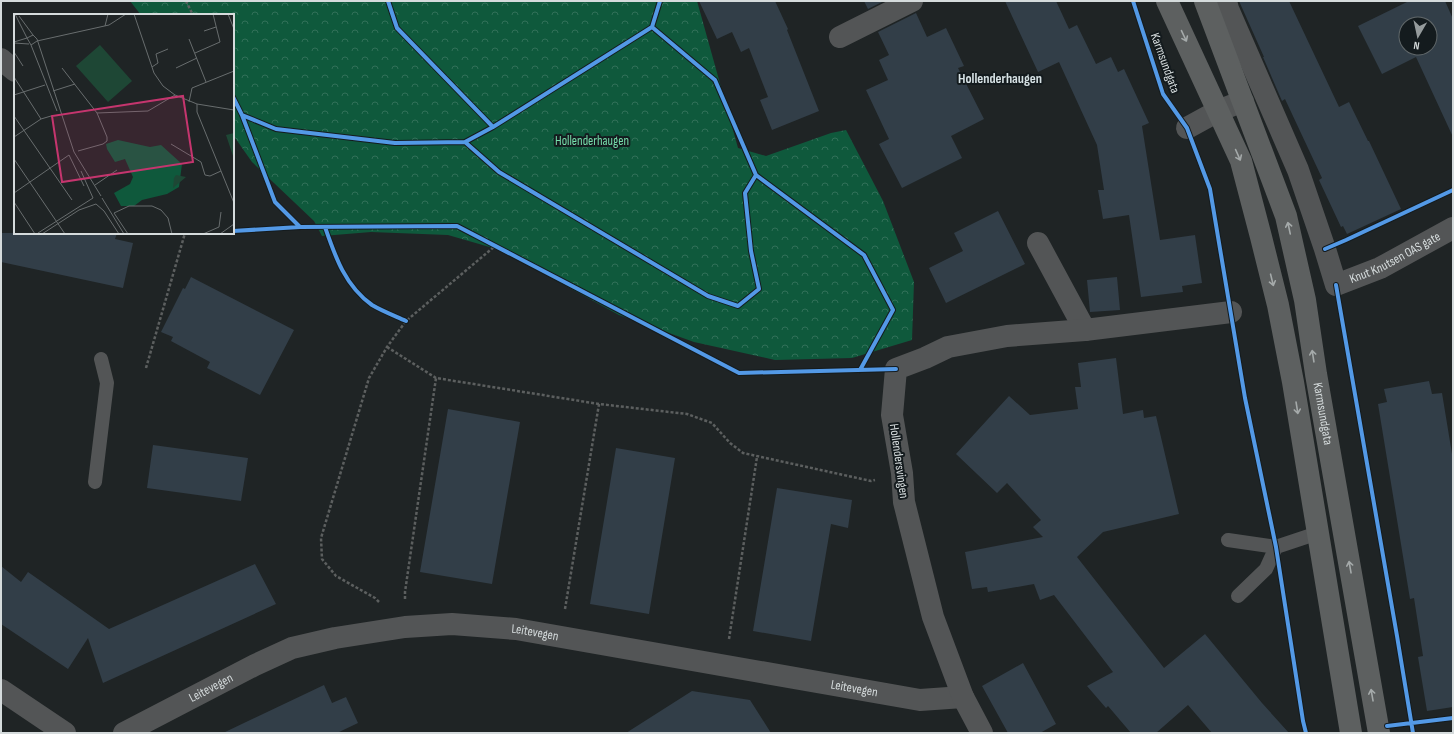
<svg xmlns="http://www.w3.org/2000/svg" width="1454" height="734" font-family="'Sofia Sans Condensed',sans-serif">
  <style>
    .forest { fill: url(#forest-crowns) }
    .building { fill: #323e48; fill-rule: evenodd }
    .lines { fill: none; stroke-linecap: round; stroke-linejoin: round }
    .path { stroke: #5c5f5f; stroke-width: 2.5; stroke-dasharray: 3 2; stroke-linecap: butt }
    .service { stroke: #535556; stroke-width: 14 }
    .minor { stroke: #535556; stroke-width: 22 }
    .tertiary { stroke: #535556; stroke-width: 22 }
    .primary { stroke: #5d6060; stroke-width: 22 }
    .cycleway-casing { stroke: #141b1e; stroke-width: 6 }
    .cycleway { stroke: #5399e6; stroke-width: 4 }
    .oneway { stroke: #a5aaaa }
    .labels { text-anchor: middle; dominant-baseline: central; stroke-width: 4; stroke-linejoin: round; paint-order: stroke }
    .street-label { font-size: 13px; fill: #d5dbdc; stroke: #141b1e }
    .park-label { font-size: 13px; fill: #78e0ad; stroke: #141b1e }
    .neighbourhood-label { font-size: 14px; font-weight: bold; fill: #d6e1e4; stroke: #141b1e }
    .inset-road { fill: none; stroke: #686d6e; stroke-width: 1 }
    .view { fill: #c5356e; fill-opacity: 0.15; stroke: #c5356e; stroke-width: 2 }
    .inset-edge { fill: none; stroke: #d5dbdc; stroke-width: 2 }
  </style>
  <defs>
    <pattern id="forest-crowns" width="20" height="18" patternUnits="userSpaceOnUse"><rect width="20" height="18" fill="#0f593c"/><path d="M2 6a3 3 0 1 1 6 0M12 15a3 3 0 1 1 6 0" fill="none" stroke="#317058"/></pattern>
  </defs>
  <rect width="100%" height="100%" fill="#1f2425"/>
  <path class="forest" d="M130,1h567l41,147 28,8 65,-23 15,-3 37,71 31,81 -2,58 -60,18 -77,2 -81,-18 -75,-27 -119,-65 -52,-15 -77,-3 -49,4 -8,-15 -62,-59 -19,-27v-120h-92z"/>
  <path class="building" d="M699,1h76l13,28 -1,1 32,81 -47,19 -12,-30 8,-3 -19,-49 -8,4 -9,-20 -15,7z
    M864,1h20l-16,8z
    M1005,1h51l13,28 8,-4 19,39 15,-7 7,15 6,-3 25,54 -7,3 18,114 35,-5 7,48 -20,3 1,6 -42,5 -12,-82 -26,4 -5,-29h6l-7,-45 -38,-83 -21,10z
    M1239,1h50l50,106 10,-5 19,39h1l32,68 -54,25 -4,-8 -2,1 -22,-47 3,-2 -37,-79 -3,2 -19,-44h1z
    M1409,1h36l8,18v118l-37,-80 -34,17 -24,-48zM1406,24h24v24h-24z
    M916,13l11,24 19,-9 18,38 -6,2 26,51 -33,17 11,22 -60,30 -23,-44 10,-5 -23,-49 22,-10 -9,-20 10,-5 -11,-23z
    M998,211l27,53 -79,39 -17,-35 34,-17 -9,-18z
    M1,233h116l-2,6 18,4 -10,45 -122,-26z
    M191,277l103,53 -34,65 -53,-27 3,-6 -39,-21 2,-4 -12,-5 22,-44 2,1z
    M1117,277l3,33 -30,2 -3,-32z
    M1116,358l7,56 20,-4 1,8 12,-2 23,98 -76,18 -26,25 87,111 41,-34 57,69 27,30h-77l-24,-28 -32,28h-25l-23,-27 -2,2 -19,-22 26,-14 -59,-77 -14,5 -6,-16 -46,8 -1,-5 -15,2 -7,-37 78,-15 -10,-10 8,-7 -34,-37 -10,10 -41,-39 53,-58 21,19 48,-6 -3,-22h6l-3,-24z
    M1429,381l3,13 10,-1 11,67v247l-26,4 -9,-54 5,-1 -9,-58 -4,1 -32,-195 9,-2 -3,-13z
    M448,409l72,13 -28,162 -72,-12z
    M153,445l95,13 -7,43 -94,-13z
    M616,448l59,10 -26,156 -59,-10z
    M777,488l75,12 -4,28 -17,-4 -20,117 -58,-10z
    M255,564l21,40 -173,79 -15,-45 -20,31 -67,-45v-58l20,16 7,-10 81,57z
    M1023,663l33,61 -16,9h-32l-26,-47z
    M324,685l8,18 14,-6 12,26 -21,10h-114z
    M692,691l58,9 21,33h-145z"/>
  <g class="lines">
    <path class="path" d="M186,1l7,14
      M388,1l9,27 96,99
      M652,27l63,53 41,95 108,80 29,55 -33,60
      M233,97l9,18 33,87 25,24
      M242,115l34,14 119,14 70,-1 28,-15 56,-36
      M465,142l34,30 209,124 30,10 21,-17 -8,-38 -6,-58 11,-18
      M325,227c10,29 20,59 47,78 10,6 23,11 34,16
      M233,231l67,-4 157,-1 282,147 129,-3
      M387,347l49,31 163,26 88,10 25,9 18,20 13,10 128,28 4,-1
      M146,368l39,-135
      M405,599v-7l31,-214
      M379,602l-4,-4 -39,-22 -14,-17 -1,-21 48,-160 18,-31 19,-26 89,-75
      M565,609l34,-205
      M729,639l28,-182"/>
    <path class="service" d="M95,482l12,-99 -6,-24
      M1228,540l48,7 42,-14
      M1238,596l28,-27 10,-22"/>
    <g class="minor">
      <path id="s1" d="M1226,1l2,8 70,161 27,79 11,36 44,-17 73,-40"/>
      <path d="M840,37l72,-36"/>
      <path d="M1,59l14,12"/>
      <path d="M1187,128l31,-17 25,-10"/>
      <path d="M1038,243l47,87"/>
      <path id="s2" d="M124,733l131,-68 37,-17 43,-10 70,-11 47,-3 64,5 404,71 43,-3"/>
      <path d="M982,733l-19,-36 -30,-80 -29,-115 -2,-29 -10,-58 4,-46 29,-11 23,-11 59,-11 78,-6 146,-18"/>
    </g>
    <path class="tertiary" d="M1,690l64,43"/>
    <g class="primary">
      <path d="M1167,1l74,160 20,76 17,68 15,77 58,351"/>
      <path id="s3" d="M1205,1l81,215 19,84 11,74 63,359"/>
    </g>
    <defs>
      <path id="cycleway" d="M388,1l9,27 96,99
        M1133,1l30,93 24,34 23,61 35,209 31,149 27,174 3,12
        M652,27l63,53 41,95 108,80 29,55 -33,60
        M233,97l9,18 33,87 25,25
        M242,115l34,14 119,14 70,-1 28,-15 159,-100 8,-26
        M465,142l34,30 209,124 30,10 21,-17 -8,-38 -6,-58 11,-18
        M325,227c10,29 20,59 47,78 10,6 23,11 34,16
        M233,231l67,-4 157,-1 282,147 157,-4
        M1325,249l21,-9 107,-50
        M1336,285l61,351 16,97
        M1387,726l66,-8"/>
    </defs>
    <use href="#cycleway" class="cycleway-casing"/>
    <use href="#cycleway" class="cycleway"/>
  </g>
  <defs><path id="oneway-shaft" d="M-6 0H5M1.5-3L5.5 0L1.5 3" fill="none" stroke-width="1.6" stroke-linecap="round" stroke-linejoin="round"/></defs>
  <g class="oneway">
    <use href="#oneway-shaft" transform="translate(1184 36) rotate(65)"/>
    <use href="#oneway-shaft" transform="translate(1238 155) rotate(66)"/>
    <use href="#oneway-shaft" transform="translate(1289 228) rotate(-102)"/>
    <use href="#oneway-shaft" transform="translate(1272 280) rotate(76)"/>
    <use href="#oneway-shaft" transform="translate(1313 356) rotate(-99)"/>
    <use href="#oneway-shaft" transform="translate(1297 408) rotate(81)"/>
    <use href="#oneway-shaft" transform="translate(1350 567) rotate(-100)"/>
    <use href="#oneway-shaft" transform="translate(1372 695) rotate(-100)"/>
  </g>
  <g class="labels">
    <g class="street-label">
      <text transform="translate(1165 63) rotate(70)">Karmsundgata</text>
      <text stroke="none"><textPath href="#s1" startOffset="370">Knut Knutsen OAS gate</textPath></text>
      <text stroke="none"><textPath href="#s3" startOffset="431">Karmsundgata</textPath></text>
      <text transform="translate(899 461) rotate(82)">Hollendersvingen</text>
      <text stroke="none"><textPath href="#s2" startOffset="434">Leitevegen</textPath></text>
      <text stroke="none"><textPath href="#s2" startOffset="98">Leitevegen</textPath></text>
      <text stroke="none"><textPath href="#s2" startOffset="758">Leitevegen</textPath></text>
    </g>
    <g class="park-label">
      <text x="592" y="141">Hollenderhaugen</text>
    </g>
    <g class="neighbourhood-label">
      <text x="1000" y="78">Hollenderhaugen</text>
    </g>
  </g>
  <g transform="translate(14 14)">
    <rect width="220" height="220" fill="#1f2425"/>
    <path d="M104,126l32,7 11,-2 21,19 -3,23 -12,7 -25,6 -8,6h-13l-7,-13 16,-9 3,-7 -8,-18 -10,3 -8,-13 -1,-5z" fill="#0f593c"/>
    <path d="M220,119v26l-8,-24zM162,161l10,2 -13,11 1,-10z" fill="#1e4735"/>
    <path d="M86,31l32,36 -24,21 -32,-36z" fill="#1e4735"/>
    <path class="inset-road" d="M1,0l12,24M120,0l20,59 9,13 12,9 22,9 37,6M214,0l6,15M5,2l14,19M91,12l3,-12M190,17l12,-4M175,25l17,43M23,27l72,-16 17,-11M23,27l-6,4 -4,-7 6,-3 4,4 37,113 27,44M0,28l13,-4M0,29l15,1M17,31l26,66M0,38l9,14M181,39l25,-11 -7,-28M138,53l6,-4 -2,-9 12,-5M48,54l35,45 10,24v4l-4,3 -25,7M162,54l21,-10M0,63l27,42M39,77l22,-7M0,81l31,-10M175,88l3,-14 42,-17M183,90v8l37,91M83,99l51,-2 27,-16M0,102l58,84M0,123l27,-18 10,-3M157,130l30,18 4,13 5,1 11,-5M0,145l51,75M67,157l12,27M81,171l22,-15M0,179l55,-38 15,31M88,184l22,36M0,188l21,32M82,190l8,7 15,23M24,219l55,-35M28,220l37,-24 17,-6M114,220l-14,-21 15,-7h23l9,4 7,8 4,16M189,220l16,-7 2,-15M206,220l14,-10"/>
    <path class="view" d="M169,82l10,66 -131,20 -10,-66z"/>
    <rect width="220" height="220" class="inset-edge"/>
  </g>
  <rect width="1454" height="734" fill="none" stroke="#d5dbdc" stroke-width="4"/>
  <g transform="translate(1418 36) rotate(189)"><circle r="19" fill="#141b1e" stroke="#61686a"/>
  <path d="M0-3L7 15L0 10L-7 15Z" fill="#959b9c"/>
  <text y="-6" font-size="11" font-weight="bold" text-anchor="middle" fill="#d5dbdc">N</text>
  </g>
</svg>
